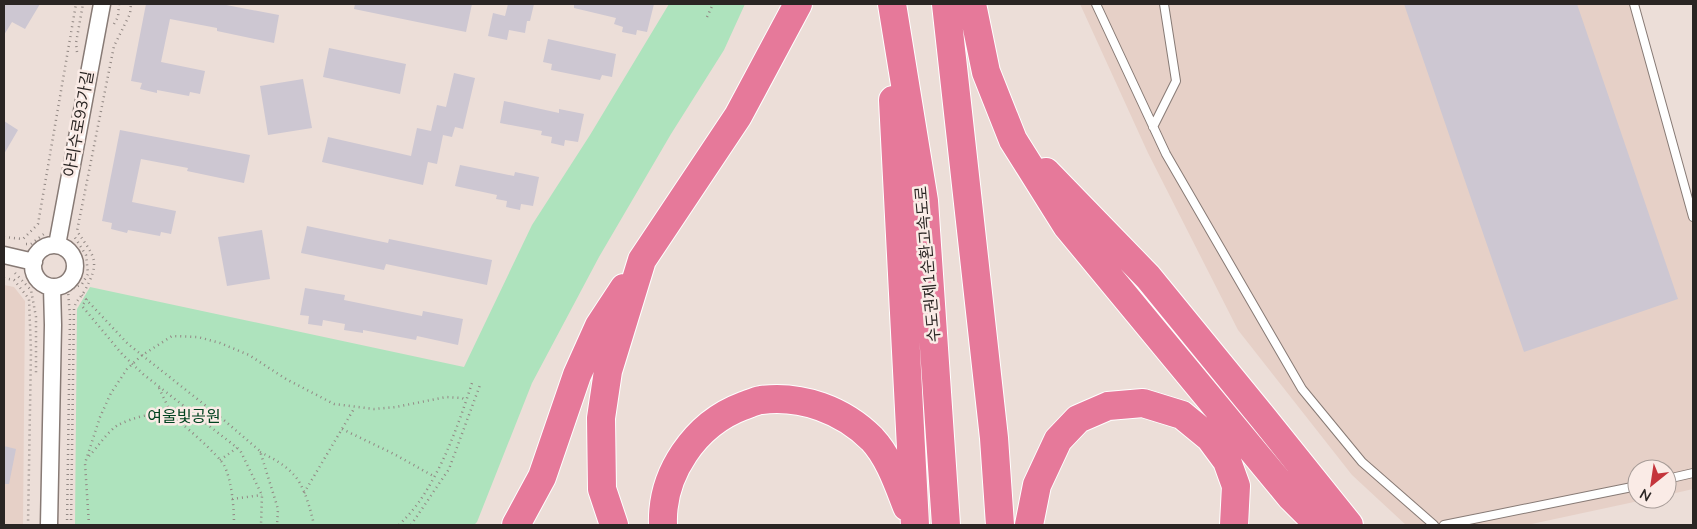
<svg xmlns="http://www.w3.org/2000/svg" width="1697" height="529" font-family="'Nunito Sans','Noto Sans KR',sans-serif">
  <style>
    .built { fill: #e6d0c7 }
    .green { fill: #aee3bd }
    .building { fill: #cdc7d2 }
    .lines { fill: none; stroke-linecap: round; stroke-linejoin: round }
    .service-casing { stroke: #877a75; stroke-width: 10 }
    .minor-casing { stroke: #877a75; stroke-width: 19 }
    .motorway-casing { stroke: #fff; stroke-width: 30 }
    .path { stroke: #928884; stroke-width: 2.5; stroke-dasharray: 1 4; stroke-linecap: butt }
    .service { stroke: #fff; stroke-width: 8 }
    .minor { stroke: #fff; stroke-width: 16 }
    .motorway { stroke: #e6799a; stroke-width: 28 }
    .labels { text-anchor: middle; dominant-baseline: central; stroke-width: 5; stroke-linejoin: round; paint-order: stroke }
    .street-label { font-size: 16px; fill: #2a2523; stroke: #faebe6 }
    .park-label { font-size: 16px; fill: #004320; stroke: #faebe6 }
  </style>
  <rect width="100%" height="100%" fill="#ecded8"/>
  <path class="built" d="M1080,4h559l54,206v279l-26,6v-26h-30v30h11l-121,26h-121l-54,-50 -114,-145 -90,-177z
    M4,285l10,2 11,14 -2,224h-19z"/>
  <path class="green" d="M669,4h76l-21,46 -53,84 -72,123 -67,126 -55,139 -3,3h-399l2,-216 13,-22 374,80 68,-142 58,-90z"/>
  <path class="building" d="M4,4h36l-15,25 -13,-7 -8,13z
    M146,4h75l58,11 -5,28 -57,-12v-3l-47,-9 -9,43 44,9 -5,23 -10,-2 -1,4 -32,-6v3l-17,-4 2,-6 -11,-2z
    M355,4h117l-6,28 -112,-23z
    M508,4h26l-4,17h-3l-2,12 -16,-3 -2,10 -19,-4 5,-23 12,3z
    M574,4h80l-7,28 -10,-2 -1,5 -14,-3 1,-5 -9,-3 2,-6 -42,-10z
    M1404,4h173l101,295 -154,53z
    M548,39l68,15 -4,23 -10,-2 -2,5 -49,-10 1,-6 -9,-2z
    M329,48l77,16 -6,30 -77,-17z
    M454,73l21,5 -12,51 -8,-2 -3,10 -9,-2 -6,29 -9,-2 -5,23 -101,-23 6,-25 83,19 6,-28 14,3 6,-26 9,2z
    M303,79l9,49 -44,7 -8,-49z
    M504,101l55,12v-4l25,5 -6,28 -13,-2 -1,6 -13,-3 1,-6 -11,-2 1,-4 -42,-8z
    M4,121l14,9 -14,24z
    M120,130l130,25 -6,28 -57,-12 1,-3 -47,-9 -9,43 44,9 -5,23 -10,-2 -1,4 -32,-6 -1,3 -16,-4 1,-6 -10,-2z
    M460,165l54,11 1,-4 24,5 -6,29 -12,-2 -1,6 -14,-3 1,-6 -11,-2 1,-4 -42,-9z
    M307,226l81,17 1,-4 103,21 -5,25 -101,-21 -2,6 -83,-17z
    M262,230l8,49 -43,7 -9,-49z
    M305,288l40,7 -1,5 78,16 1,-5 40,8 -5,26 -41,-9 -1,4 -53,-10v3l-19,-3 1,-6 -22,-4 -1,6 -14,-2 1,-8 -9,-1z
    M4,446l12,3 -7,35h-5z"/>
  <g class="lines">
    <defs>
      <path id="service" d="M1096,4l70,150 136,235 60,73 72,63
        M1634,4l59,213
        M1153,127l23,-46 -12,-77
        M1667,479l26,-6
        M1444,525l193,-39"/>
      <path id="minor" d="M57,245l45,-241
        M33 266a21 21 0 1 1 42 0a21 21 0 1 1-42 0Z
        M4,255l30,7
        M49,525l4,-200 -1,-38"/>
      <path id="motorway" d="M892,4l32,197 22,324
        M946,4l48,434 6,87
        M972,4l14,68 27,68 54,86 224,271 28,28
        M893,100l22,425
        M1046,172l102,105 116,142 85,106
        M516,525l26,-48 35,-102 22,-49 25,-38
        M614,525l-12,-36 -1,-71 7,-47 34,-111 96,-144 60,-112
        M663,525c-2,-51 32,-101 80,-119 6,-2 12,-5 18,-6 41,-5 82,10 111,39 17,18 26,45 35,68
        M1029,525l8,-40 21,-45 20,-21 30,-13 35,-3 39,12 28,23 17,23 9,25 -2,39"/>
    </defs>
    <use href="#service" class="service-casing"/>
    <use href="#minor" class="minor-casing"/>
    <use href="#motorway" class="motorway-casing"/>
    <path class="path" d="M707,17l6,-13
      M114,24l4,-7 1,-13
      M77,52l-1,-9 7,-39
      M4,237l19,2 15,-15 38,-220
      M26,244h5l13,-10
      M15,273l16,17 5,27v56
      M4,278l10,2 15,19 2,52 -3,174
      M82,295l46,49 97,77 35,30 18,58 -1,16
      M87,299l-5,7 40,48 21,20 97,76 22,45 -1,30
      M159,388l14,29
      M342,429l52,25 41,23
      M260,452c12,6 24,12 33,22 11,10 18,37 21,51
      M89,456c9,-9 18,-24 29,-31 14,-7 36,-14 52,-9 8,2 50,41 54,49 8,16 10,43 10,60
      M220,460l17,-12
      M304,493l51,-86
      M232,499l30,-4
      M67,525l3,-209 -2,-25 14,-7 6,-10 -2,-19 -12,-19
      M71,525l3,-217c2,-7 6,-10 10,-16 17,-31 11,-34 -7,-61l37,-185 16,-32 1,-10
      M89,525l-4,-62 15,-46 11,-24 16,-24 14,-13 31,-20 26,1 22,6 29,12 37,24 48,25 40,5 22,-2 50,-10 16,1 4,2
      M399,525c8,-8 16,-17 22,-26 24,-36 38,-76 51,-116
      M411,525l38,-56 31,-84"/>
    <use href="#service" class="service"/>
    <use href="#minor" class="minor"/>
    <use href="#motorway" class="motorway"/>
  </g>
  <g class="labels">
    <g class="street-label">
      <text transform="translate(79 124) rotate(-80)">아리수로93가길</text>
      <text transform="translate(928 264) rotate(-95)">수도권제1순환고속도로</text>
    </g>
    <g class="park-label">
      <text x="184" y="417">여울빛공원</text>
    </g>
  </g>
  <rect width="1697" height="529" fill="none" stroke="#2a2523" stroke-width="10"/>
  <g transform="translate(1652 484) rotate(210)"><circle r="24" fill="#faebe6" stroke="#a79c98"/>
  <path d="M0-4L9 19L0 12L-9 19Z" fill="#c4353c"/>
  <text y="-8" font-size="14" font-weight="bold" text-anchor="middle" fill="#2a2523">N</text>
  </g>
</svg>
